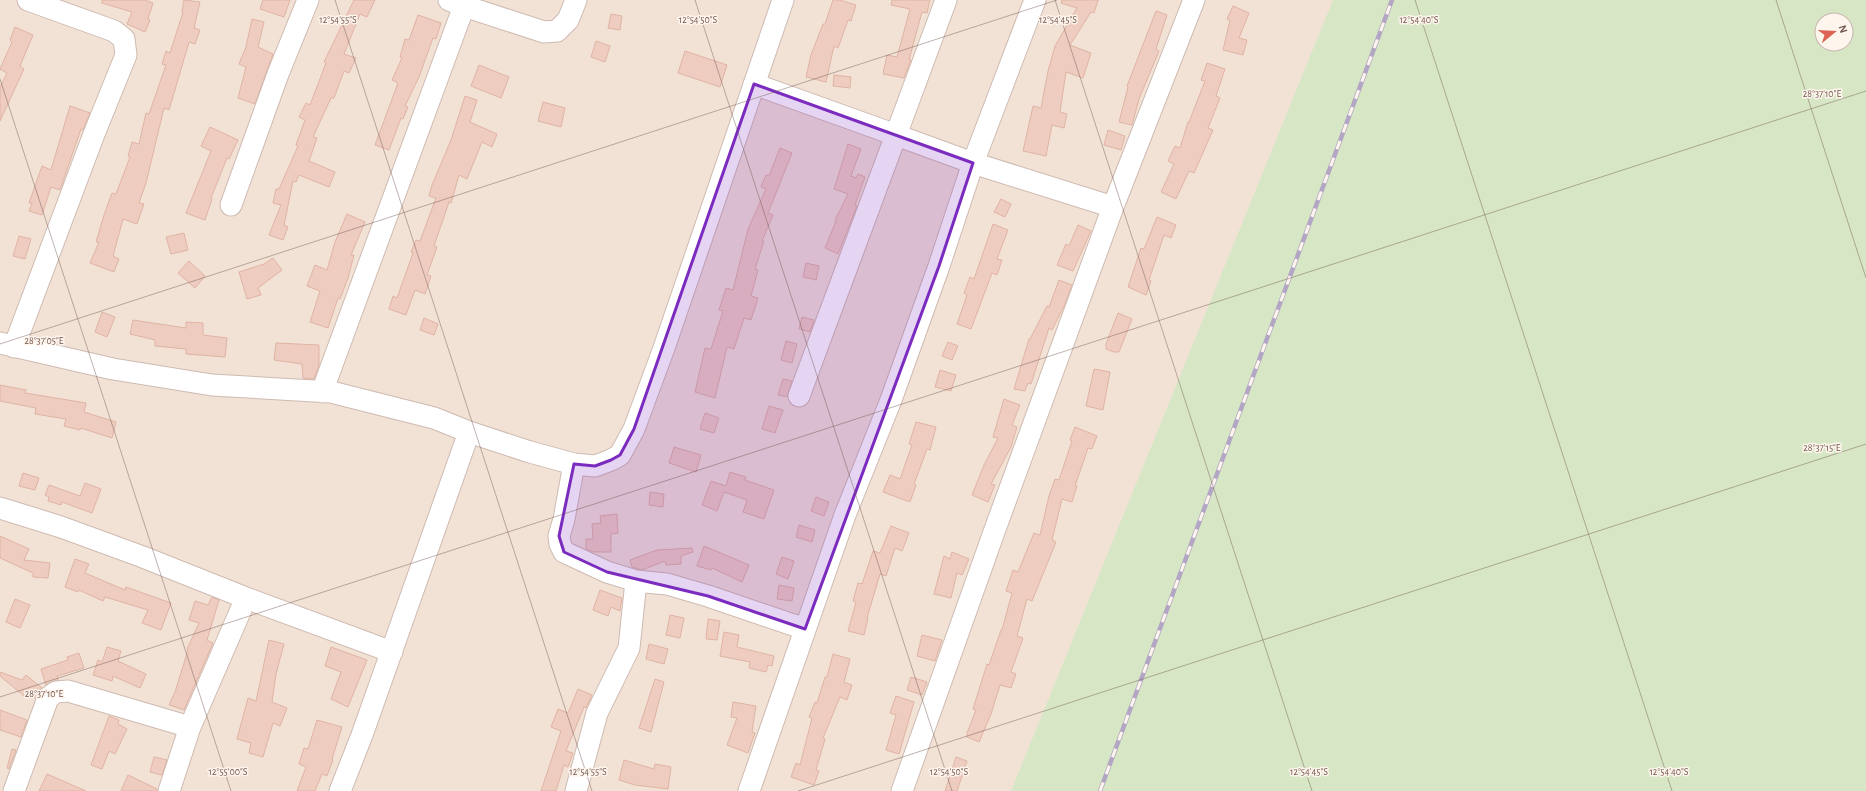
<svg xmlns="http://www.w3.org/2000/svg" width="1866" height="791" font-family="'Alegreya Sans',sans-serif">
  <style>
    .residential { fill: #f2e2d6 }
    .green { fill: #d7e7c6; fill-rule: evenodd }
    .building { fill: #eecdc0; stroke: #e0b3a2 }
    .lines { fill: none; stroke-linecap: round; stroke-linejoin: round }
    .minor-casing { stroke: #cebab1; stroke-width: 23 }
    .minor { stroke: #fff; stroke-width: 21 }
    .rail-casing { stroke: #b3a6c4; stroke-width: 4.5 }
    .rail { stroke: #fef5ed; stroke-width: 3; stroke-dasharray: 9; stroke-linecap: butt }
    .marked { fill: #7b2cbf; fill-opacity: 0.2; stroke: #7b2cbf; stroke-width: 3; stroke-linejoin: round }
    .ticks { fill: none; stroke: #72564d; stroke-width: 1; stroke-opacity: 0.45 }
    .ticks-label { font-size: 10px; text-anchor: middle; fill: #72564d; stroke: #fef5ed; stroke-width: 3; stroke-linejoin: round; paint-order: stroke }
  </style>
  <rect width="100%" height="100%" fill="#fbf1e7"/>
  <path class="residential" d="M0,0h1351l-287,791h-1064z"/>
  <path class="green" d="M1333,0h533v791h-855zM1822,20h24v24h-24z"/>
  <path class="building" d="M102,0h43l8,3 -5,16 2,1 -5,12 -18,-8 5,-12 -30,-9z
    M184,0l16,2 -6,26 6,2 -5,14 -6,-2 -20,68 -5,-2 -18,75 -7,20 5,1 -7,20 -14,-5 -10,37 6,3 -5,13 -24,-9 9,-21h-3l8,-27 8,-22 4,1 14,-37 -2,-1 4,-14 7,2 7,-31 3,1 17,-49 -4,-1 4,-13 4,2 13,-41h-1z
    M263,0h27l-6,17 -24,-8z
    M354,0h21l-8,17 -7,-3 -16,40 12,4 -7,15 -5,-2 -10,27h-3l-18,39 4,1 -8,23 26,11 -6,15 -30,-12 -3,7 -3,-1 -9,44 4,2 -5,13 -14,-5 12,-30 -8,-2 3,-14h3l19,-43 -2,-1 9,-25 -6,-3 7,-14 4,2 16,-42 -2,-1z
    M833,0h7l16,5 -5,16 -3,-1 -10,28 -4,-2 -8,36 -20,-5 5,-22 12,-31h2z
    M892,0h38l-3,13 -5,-1 -13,48h2l-7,18 -21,-4 4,-19 10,2 13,-48 -19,-4z
    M1062,0h36l-4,13 -3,-1 -21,33 21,8 -8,25 -17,-6 -6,40 7,2 -3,14 -12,-3 -6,31 -23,-5 10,-45 8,2 7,-37 7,-25 22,-38 -16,-5z
    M1233,6l16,7 -10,25 8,2 -4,15 -20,-5 7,-30 -3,-1z
    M1156,11l11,4 -11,34 3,2 -20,48 -7,26 -13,-3 9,-35 -1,-1z
    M611,14l11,2 -2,14 -12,-2z
    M418,15l23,8 -5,16 -3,-1 -14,39 -14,29 3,1 -5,12 -2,-1 -12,32 -14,-5 23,-62 -6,-3 10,-22 -2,-1 5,-18 4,1z
    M252,19l12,3 -6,25 15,7 -18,50 -17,-6 8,-31 -7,-3 7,-17z
    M15,27l18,8 -13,31 4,3 -24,52v-34l7,-14 -7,-4 12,-27 -2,-2z
    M596,41l14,5 -5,16 -14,-5z
    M685,51l42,14 -7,22 -42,-14z
    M1207,63l18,6 -9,27 4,2 -12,30 5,2 -19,43 -5,-2 -13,28 -15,-7 13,-28 -6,-3 7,-15 5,2 8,-26h1l16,-41 -4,-1z
    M479,65l30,12 -8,21 -30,-12z
    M834,75l17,2 -1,11 -17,-2z
    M465,96l12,4 -7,22 27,12 -5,13 -10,-5 -15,37 -8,-4 -8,28 -2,-1 -15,44 3,1 -10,28 4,1 -6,18 -10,-4 -9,25 -17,-6 4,-13 4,2 16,-45 -2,-1 5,-12 4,1 16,-43 -7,-2 3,-11 19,-45z
    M543,102l22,6 -4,19 -23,-6z
    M70,106l20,7 -7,17 -2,-1 -21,61 -9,-3 -9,28 -13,-4 3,-8h-3l13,-37 9,4z
    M210,127l28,13 -9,19 -2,-1 -16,40 1,1 -7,21 -19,-7 25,-62 -10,-5z
    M1108,130l17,6 -4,14 -17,-5z
    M848,144l13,5 -10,27 5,2 2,-4 7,3 -10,28 2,1 -19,48 -13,-6 11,-27 -1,-1 13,-26 -14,-5z
    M780,148l12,5 -24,60 5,2 -11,26h2l-9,28 3,1 -7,26 7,2 -7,22 -7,-2 -10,31 -7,-2 -12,51 -20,-6 10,-44 6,1 12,-38 -4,-1 7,-22 7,2 15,-61 18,-40 -5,-2 5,-12 3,1z
    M1001,199l10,5 -6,13 -11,-5z
    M347,214l18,8 -14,33h3l-6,23 -8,21 -2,-1 -10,30 -18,-6 10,-31 -13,-5 8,-21 12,5 8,-28z
    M1157,217l19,8 -5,13 -7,-3 -15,45 2,1 -5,14 -18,-8 13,-39 3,1z
    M993,224l15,6 -11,29 5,1 -5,15 -5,-2 -21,56 -14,-5 10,-29 -3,-2 6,-16 4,2z
    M1078,225l13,6 -18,40 -16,-6 9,-21 3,2z
    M184,233l4,17 -17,4 -5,-17z
    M19,236l12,3 -6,20 -12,-3z
    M273,258l9,12 -24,18 3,7 -14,4 -8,-27 25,-8z
    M189,261l16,15 -10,12 -17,-15z
    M806,263l13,3 -3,14 -13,-3z
    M1059,280l13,5 -7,19 -13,26 -3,-2 -18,56 -3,-1 -3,8 -11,-2 15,-50h1l17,-33 2,1z
    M102,312l13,5 -8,20 -12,-5z
    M1118,313l14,6 -13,33h-5l-8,-3v-5z
    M802,317l12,3 -4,12 -11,-3z
    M424,318l14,6 -4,11 -14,-5z
    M133,320l53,8v-6l17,1v12l24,3 -2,19 -39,-3v-5l-31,-3v-6l-25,-6z
    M786,341l11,3 -5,19 -11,-3z
    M948,342l10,4 -6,14 -10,-4z
    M276,343l43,2v20l-5,14 -11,-1 -1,-14 -28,-4z
    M1094,369l16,3 -7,38 -17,-4z
    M940,370l16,5 -5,16 -16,-4z
    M783,379l9,2 -5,16 -9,-2z
    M0,385l26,5 -1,3 61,10 -2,9 32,10 -4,16 -31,-10 -1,2 -16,-4 2,-7 -31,-5 1,-6 -36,-7z
    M1004,399l16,6 -8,20 5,2 -6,20 -20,37 4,1 -7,17 -16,-7 12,-30 14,-27 -5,-1z
    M769,406l14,4 -8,23 -13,-4z
    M705,413l14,5 -5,15 -14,-4z
    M916,422l20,5 -6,23 -3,-1 -13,35 2,1 -6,17 -27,-10 7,-17 10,4 12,-34 -3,-1z
    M1075,427l22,9 -5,13 -4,-1 -13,38h2l-5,16 -10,-3 -10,41 4,2 -24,59 -5,-2 -10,37 6,2 -12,34 5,2 -5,14 -11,-3 -9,29 -12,28 -12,-5v-4l9,-23 -3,-1 14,-45 2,1 12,-35h1l10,-37 -6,-2 7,-21 5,2 16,-39 6,2 9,-39 6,-17 4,1 13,-39 -2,-1z
    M674,447l27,8 -5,17 -27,-9z
    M730,472l16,5 -1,3 29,10 -10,29 -21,-7 4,-12 -23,-8 -7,19 -15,-6 9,-24 15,5z
    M23,473l16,5 -4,12 -16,-4z
    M85,483l16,6 -9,24 -30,-11 -1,3 -13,-4 1,-4 -4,-2 4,-10 31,11z
    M650,492l14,2 -1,13 -14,-2z
    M816,497l13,5 -5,14 -13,-5z
    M617,514l1,19 -7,1v18h-18l-7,-3v-10h7l-1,-15 9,-1 -1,-7z
    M799,525l16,5 -3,12 -16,-5z
    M891,526l18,7 -7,18 -7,-3 -9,28 -6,-2 -13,44h1l-4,17 -16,-4 8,-29 -3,-1 5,-18 4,1 11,-33 7,2z
    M0,536l29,13 -5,11 26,3 -2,15 -15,-1v-4l-33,-15z
    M704,546l45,19 -7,17 -30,-14 -1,2 -14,-4z
    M692,548l1,4 -12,4v8l-15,1 -1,-4 -23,9 -10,-3 -2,-7 27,-10z
    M952,552l17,7 -7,16 -5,-2 -6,25 -17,-4 10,-38 6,3z
    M782,557l12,4 -6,18 -12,-5z
    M75,559l14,5 -4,9 40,17 1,-3 45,16 -10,27 -19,-7 6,-13 -43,-13 -2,4 -24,-11 -1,2 -13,-5z
    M779,585l15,3 -2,13 -15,-2z
    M600,590l22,8 -2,13 -9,-4 -3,9 -15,-6z
    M212,597l7,3 -12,40 6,3 -29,67 -15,-5 6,-13 13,-42 -1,-1 12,-26 -10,-3 6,-19 13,4z
    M15,599l15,6 -10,23 -14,-6z
    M670,615l14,3 -4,20 -14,-3z
    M708,619l12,2 -3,19 -11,-1z
    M724,632l15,3 -2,12 37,9 -2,10 -4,-1 -2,7 -17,-4 1,-6 -30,-6z
    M922,635l20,5 -7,21 -18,-5z
    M269,640l15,4 -8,30 -4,28 15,6 -7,18 -7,-3 -10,34 -14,-4 2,-10 -14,-4 11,-41 8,3z
    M649,644l19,5 -4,15 -18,-5z
    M107,647l14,4 -3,10 28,13 -6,14 -27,-12 -1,5 -19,-6 5,-15 4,2z
    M331,647l36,13 -19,47 -17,-8 10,-27 -16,-6z
    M79,653l5,15 -27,8 1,4 -12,5 -5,-16 27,-9 -1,-3z
    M833,654l17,5 -6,23 8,3 -5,15 -7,-3 -17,41 2,1 -9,31 3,1 -5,14 -23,-8 5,-14 4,2 12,-47 -3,-1 6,-15 2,1 8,-26h2z
    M0,672l22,8 4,-5 16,13 -7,10 -8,-6 -3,4 -24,-20z
    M911,677l16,5 -5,13 -15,-5z
    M655,679l9,3 -13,50 -12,-4z
    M578,689l14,6 -6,13 -2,-1 -18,44 7,2 -5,14 -4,-2 -8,26h-15l20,-60 -10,-4 7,-18 10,4z
    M896,696l18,6 -15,52 -13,-4 10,-35 -6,-2z
    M733,702l23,4 -4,26 3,1 -7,20 -21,-8 10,-27 -6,-1z
    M0,710l27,10 -6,17 -21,-7z
    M109,716l10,4 -1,4 9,5 -12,25 -6,-3 -7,18 -11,-4z
    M317,720l25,7 -10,32 1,1 -6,16 -5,-2 -7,17h-18l9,-24 -7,-3 5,-16 4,1z
    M12,749l4,1 -7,19 -2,-1z
    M154,757l13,3 -5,15 -12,-3z
    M956,757l11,4 -10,30h-12z
    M624,760l30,9 1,-5 16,3 -3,22 -33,-4 -16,-5z
    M47,774l39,17h-47z
    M128,775l29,14v2h-36z"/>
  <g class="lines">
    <defs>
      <path id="minor" d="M464,6l80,26 13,-1 11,-11 8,-20
        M754,84l142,51 50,-135
        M231,205l47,-131 30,-74
        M0,343l113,26 99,16 119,7 103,26 35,14 61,20 44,12 21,2 16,-6 9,-5 14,-26 30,-81 119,-348
        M14,347l80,-213 32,-79 -2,-16 -10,-8 -86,-31
        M322,392l142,-386 -15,-6
        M799,396l97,-261 77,28 140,44
        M574,464l-10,55 -5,17 1,8 4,8 43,20 29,9 31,3 41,12 97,33
        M0,508l61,19 82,30 103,41 146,54
        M14,791l34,-93 8,-6 12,-1 122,36
        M169,791l21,-64 56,-129
        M340,791l22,-56 107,-303
        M576,791l21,-78 32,-65 7,-67
        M749,791l96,-276 46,-115 48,-134 34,-103 62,-163
        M902,791l92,-259 119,-325 81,-207"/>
    </defs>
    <use href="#minor" class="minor-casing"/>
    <use href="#minor" class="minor"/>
    <defs>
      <path id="rail" d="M1100,791l292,-791"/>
    </defs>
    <use href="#rail" class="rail-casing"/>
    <use href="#rail" class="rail"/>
  </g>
  <path class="marked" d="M754,84l219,79 -34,103 -134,363 -97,-33 -101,-24 -43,-20 -5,-16 15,-72 21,2 16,-6 9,-5 14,-26z"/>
  <path class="ticks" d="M335,0l257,791M695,0l257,791M1055,0l257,791M1415,0l257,791M1776,0l90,278M0,79l231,712M0,344l1057,-344M0,697l1866,-606M798,791l1068,-347"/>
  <g class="ticks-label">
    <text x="338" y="23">12°54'55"S</text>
    <text x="698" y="23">12°54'50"S</text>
    <text x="1058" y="23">12°54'45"S</text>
    <text x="1419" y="23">12°54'40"S</text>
    <text x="1822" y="97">28°37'10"E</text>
    <text x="44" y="344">28°37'05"E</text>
    <text x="1822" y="451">28°37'15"E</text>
    <text x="44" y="697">28°37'10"E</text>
    <text x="228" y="775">12°55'00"S</text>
    <text x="588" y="775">12°54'55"S</text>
    <text x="949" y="775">12°54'50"S</text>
    <text x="1309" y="775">12°54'45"S</text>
    <text x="1669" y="775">12°54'40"S</text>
  </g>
  <g transform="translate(1834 32) rotate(72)"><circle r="19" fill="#fef5ed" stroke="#c6b5ad"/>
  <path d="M0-3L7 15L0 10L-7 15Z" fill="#dc6455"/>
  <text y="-6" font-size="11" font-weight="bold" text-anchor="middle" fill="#72564d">N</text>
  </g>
</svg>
